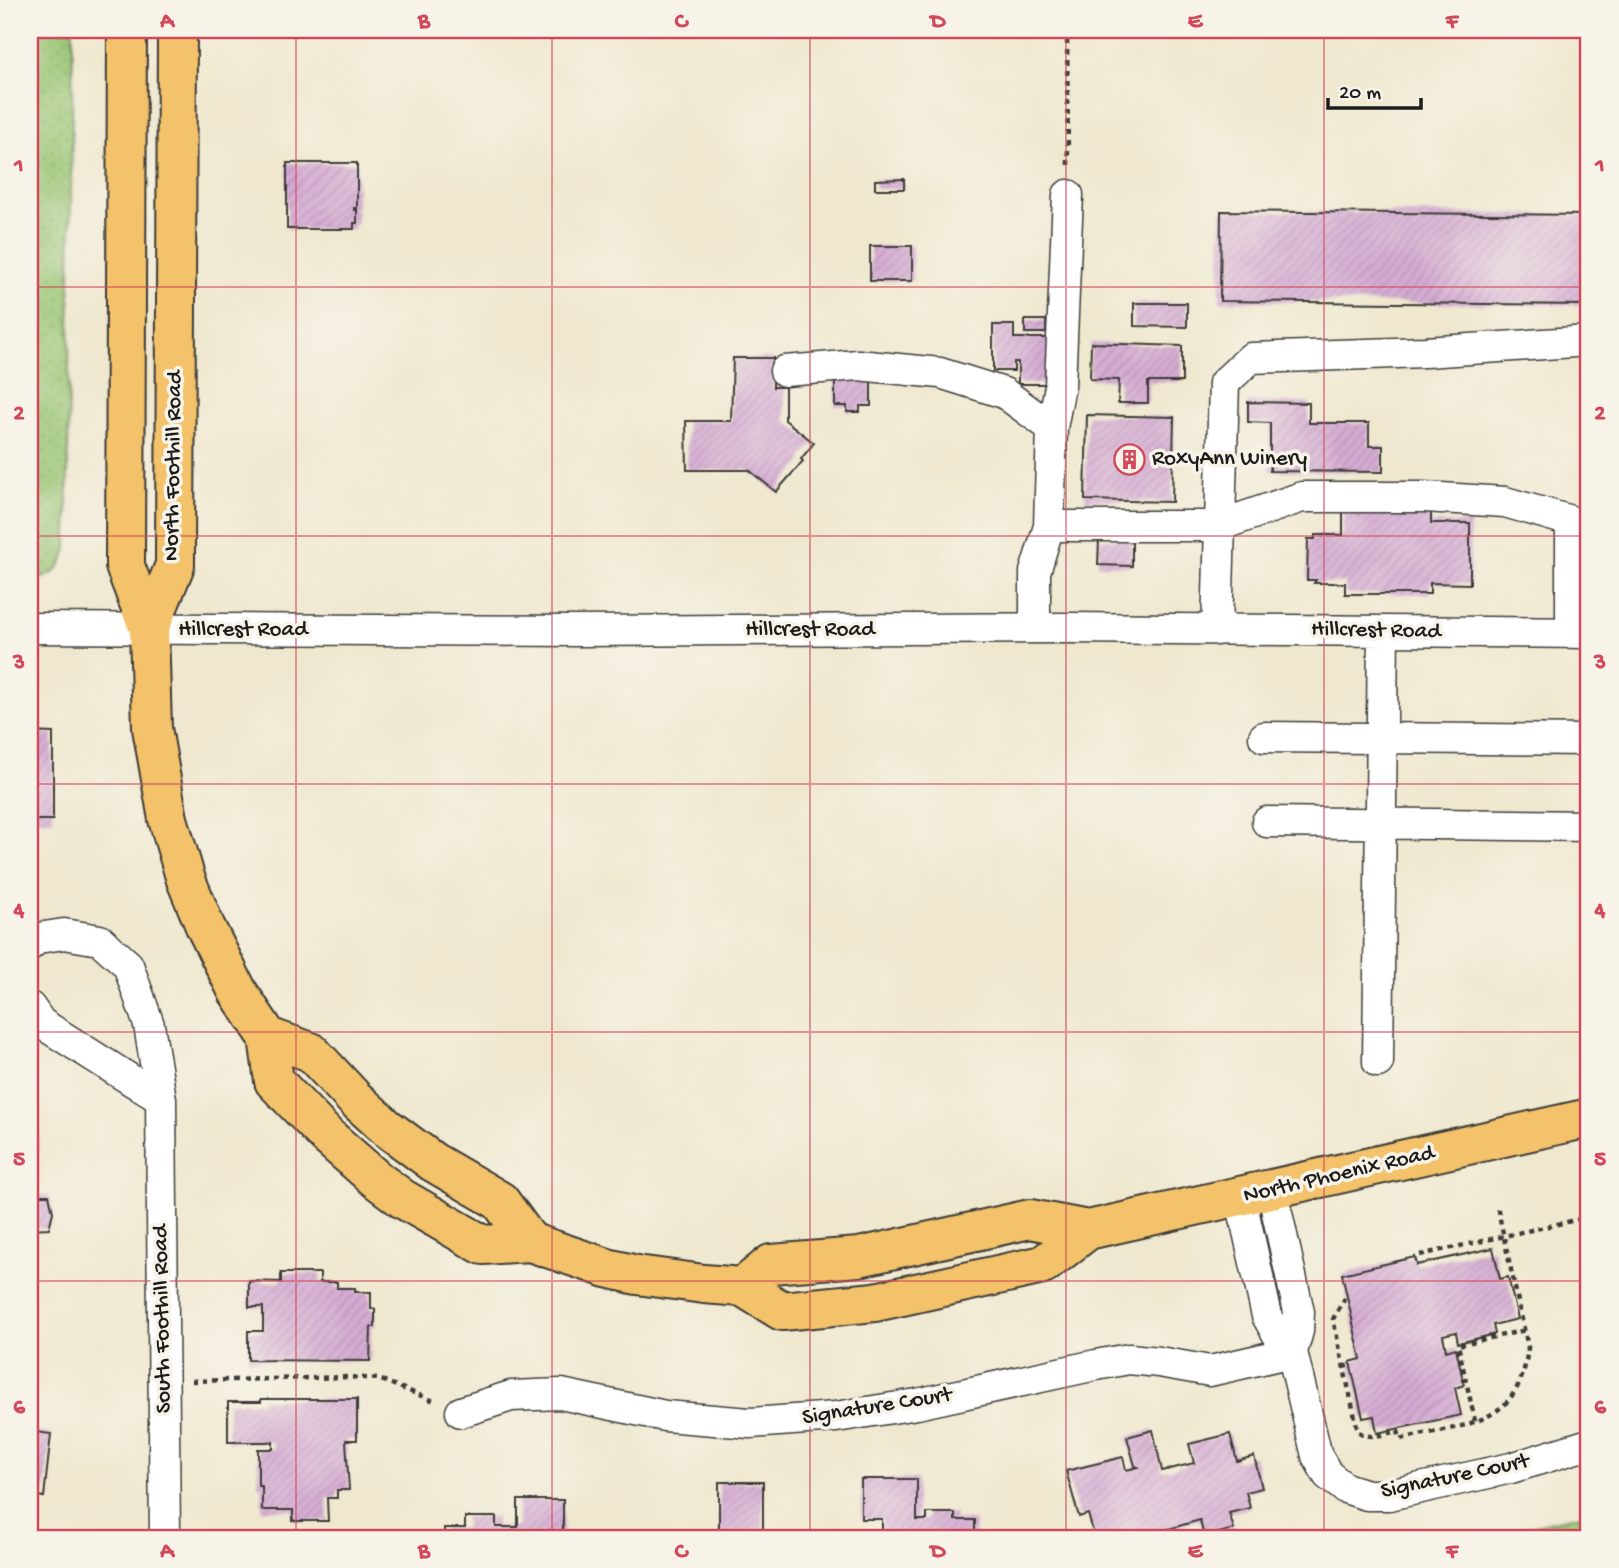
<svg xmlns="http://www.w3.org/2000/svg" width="1619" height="1568" font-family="'Gochi Hand',sans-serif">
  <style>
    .grass { fill: url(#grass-dots); stroke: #5a7046; stroke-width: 2 }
    .building { fill: url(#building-hatch) }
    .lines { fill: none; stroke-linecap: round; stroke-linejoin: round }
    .minor-casing { stroke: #3c3b37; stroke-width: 33 }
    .major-casing { stroke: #3c3b37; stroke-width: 42 }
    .path { stroke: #3c3b37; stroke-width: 4.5; stroke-dasharray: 5 5; stroke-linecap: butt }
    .minor { stroke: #fff; stroke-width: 30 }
    .major { stroke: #f3c26a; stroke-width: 38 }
    .grid { fill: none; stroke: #d1495b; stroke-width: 2; stroke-opacity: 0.55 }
    .labels { text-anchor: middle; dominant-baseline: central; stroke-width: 7; stroke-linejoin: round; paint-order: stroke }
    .poi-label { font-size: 23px; fill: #1c1c1c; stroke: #f7f3e8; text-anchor: start }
    .street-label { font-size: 23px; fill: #1c1c1c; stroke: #f7f3e8 }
    .neatline { fill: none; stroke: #d1495b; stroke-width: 2.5 }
    .grid-label { font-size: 23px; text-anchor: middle; font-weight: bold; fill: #d1495b }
  </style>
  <defs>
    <pattern id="grass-dots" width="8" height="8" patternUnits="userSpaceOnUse" patternTransform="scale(1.75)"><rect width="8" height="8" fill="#97c471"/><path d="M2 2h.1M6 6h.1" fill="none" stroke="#82a861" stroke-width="1.8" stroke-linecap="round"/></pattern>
    <pattern id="building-hatch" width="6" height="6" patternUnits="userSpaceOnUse" patternTransform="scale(1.75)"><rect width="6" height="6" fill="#d5abd3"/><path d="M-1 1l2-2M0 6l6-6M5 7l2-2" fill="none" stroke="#b693b5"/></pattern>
  </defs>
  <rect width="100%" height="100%" fill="#f7f3e8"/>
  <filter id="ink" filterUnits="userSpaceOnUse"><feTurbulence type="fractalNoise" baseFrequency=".0143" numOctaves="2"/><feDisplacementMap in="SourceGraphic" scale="14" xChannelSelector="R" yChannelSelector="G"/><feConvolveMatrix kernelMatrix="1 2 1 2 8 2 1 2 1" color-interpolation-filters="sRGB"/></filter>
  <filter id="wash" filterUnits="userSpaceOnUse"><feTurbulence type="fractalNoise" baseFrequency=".00686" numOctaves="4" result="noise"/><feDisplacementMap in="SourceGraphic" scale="28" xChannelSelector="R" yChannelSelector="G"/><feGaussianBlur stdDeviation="1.57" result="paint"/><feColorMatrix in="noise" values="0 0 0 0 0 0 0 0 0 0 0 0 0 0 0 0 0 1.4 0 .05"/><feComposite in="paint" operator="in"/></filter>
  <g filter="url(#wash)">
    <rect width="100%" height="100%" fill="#efe8cf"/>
    <path class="grass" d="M30,30h43l-6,520c-8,23 -14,26 -37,31z
      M1589,1513v25h-114z"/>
    <g id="blocks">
      <path class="building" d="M287,163h70v45h-3v2h3v13h-3v6h-67z
        M904,179v10h-29v-9z
        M1221,211l368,4v90l-369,-4z
        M870,246h42v35h-42z
        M1134,303h53v24l-53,-1z
        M1025,320h21v13h-21z
        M993,325h21v13h37v46h-33v-22h-4v9h-21z
        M1091,343l91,3v36h-34v21h-30l1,-23 -29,-1z
        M733,358h40v29h12v33l29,23 -13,16 2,2 -27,31 -27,-22h-62l-1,-49h45z
        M835,376h36v30h-11v6h-13v-6h-12z
        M1248,402l61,1v20h60v23h14v26l-113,-1v-48l-22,-1z
        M1087,415l87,2 -2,85 -87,-2z
        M1343,510h88v13h39v61l-40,-1v11h-85v-11h-31l2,-3h-9l1,-41h7v-4h28z
        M1099,539h33v27l-34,-1z
        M30,732l23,1v87h-23z
        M30,1125l8,1 1,69h10l4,17 -4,16 -19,1z
        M1493,1248l7,31 8,-2 10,42 -25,6 2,9 -37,9 -2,-11 -13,3 3,16 10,-3 8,37 -9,3 6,27 -84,18 -3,-17 -11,2 -13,-56 11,-3 -19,-85 73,-17 2,8z
        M281,1273h39v9h17v6h18v4h16v17h4v18h-4l-1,34 -122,-1v-29h15v-24h-14v-26l32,1z
        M261,1399h96v41h-11l3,50h-12v8h-10l1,23h-35v-11h-31v-24h-4v-37h15v-7h-45v-40h33z
        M1153,1430l9,41 32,-8 -5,-19 41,-10 7,27 17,-5 8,32 -16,4 4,16 -21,5 5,16 -30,8 -4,-17 -35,10 2,8h-72l-7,-24 -9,3 -13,-46 57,-14 3,13 12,-3 -3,-1 -8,-29z
        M30,1431l21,3 -7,63 -14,-2z
        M861,1479h56v41h10v-7h28v7h20v18h-93v-19h-21z
        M719,1482h44v56h-44z
        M518,1500h45v38h-119v-10h21v-11h31v10h22z"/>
    </g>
  </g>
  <g filter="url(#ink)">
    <use href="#blocks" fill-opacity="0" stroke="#3c3b37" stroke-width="2"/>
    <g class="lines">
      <defs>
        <path id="minor" d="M785,371l73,-6 82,8 64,20 48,35 -3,98h169l84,-29h123l80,5 66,19v112
          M1052,428l8,-42 8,-191
          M30,628l549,3 490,-3 520,5
          M1035,628v-56l14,-46
          M1217,630l7,-247 27,-25 174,-6 164,-11
          M1264,737l325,3
          M1267,822l322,4
          M30,945l8,-7 26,-4 36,6 28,25 21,60 12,74 4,439
          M30,1007l11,16 120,76
          M1378,1062l5,-431
          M1272,1190l27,122 -1,19 -6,21
          M1240,1196l27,120 11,19 14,17 25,104 11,19 17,13 22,7h22l122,-27 78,-24
          M461,1412l50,-16 50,-2 104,22 85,7 86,-6 81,-13 179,-39 33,-6 30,3 51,9 82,-19"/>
        <path id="major" d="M127,30l-2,536 24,63 3,99 16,91 18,61 19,46 33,66 30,45 6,44 52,54 50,44 27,20 80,46 47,-3 77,26 30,7 67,9 39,3 39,24 93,-9 168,-37 45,-35
          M149,629l26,-64 2,-535
          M268,1037l43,15 43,46 33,30 46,34 67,39 30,41
          M743,1287l28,-23 88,-7 171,-38 58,11 501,-112"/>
      </defs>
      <use href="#minor" class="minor-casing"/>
      <use href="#major" class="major-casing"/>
      <path class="path" d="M1067,30l1,136
        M1420,1255l169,-38
        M1345,1298l-12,21 25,112c11,10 27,2 40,0l2,8c65,-15 120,-12 128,-92l-31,-141
        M1343,1367l8,-2
        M192,1381l157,-4 30,2 55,22
        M1475,1421l-17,-76 68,-15"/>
      <use href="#minor" class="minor"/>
      <use href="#major" class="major"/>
    </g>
  </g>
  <path class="grid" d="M296,30v1508M552,30v1508M810,30v1508M1066,30v1508M1324,30v1508M30,287h1559M30,536h1559M30,784h1559M30,1032h1559M30,1281h1559"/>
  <defs>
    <symbol id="building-ring" viewBox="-11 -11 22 22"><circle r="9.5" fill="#f7f3e8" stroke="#d1495b" stroke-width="1.5"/><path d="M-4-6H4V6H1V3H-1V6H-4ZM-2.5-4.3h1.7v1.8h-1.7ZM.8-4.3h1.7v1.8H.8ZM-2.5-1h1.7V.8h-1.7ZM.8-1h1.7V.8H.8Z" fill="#d1495b"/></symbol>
  </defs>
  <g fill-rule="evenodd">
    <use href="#building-ring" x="1112" y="442" width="35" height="35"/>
  </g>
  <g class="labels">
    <g class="poi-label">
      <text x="1152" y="459">RoxyAnn Winery</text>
    </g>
    <g class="street-label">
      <text transform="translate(174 466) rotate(-89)">North Foothill Road</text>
      <text x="243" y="630">Hillcrest Road</text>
      <text x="810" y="630">Hillcrest Road</text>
      <text transform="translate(1376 631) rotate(1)">Hillcrest Road</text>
      <text transform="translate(1339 1175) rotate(-13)">North Phoenix Road</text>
      <text transform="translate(163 1319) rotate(-91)">South Foothill Road</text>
      <text transform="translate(877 1407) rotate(-9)">Signature Court</text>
      <text transform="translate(1455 1477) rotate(-12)">Signature Court</text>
    </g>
  </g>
  <rect width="1619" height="1568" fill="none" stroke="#f7f3e8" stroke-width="77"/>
  <path d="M1328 98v10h93v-10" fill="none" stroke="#1c1c1c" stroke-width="3.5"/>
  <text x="1339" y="98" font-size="21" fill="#1c1c1c" stroke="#f7f3e8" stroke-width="5" paint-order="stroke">20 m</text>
  <rect x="38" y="38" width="1542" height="1492" class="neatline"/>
  <g class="grid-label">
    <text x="167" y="27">A</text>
    <text x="424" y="27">B</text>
    <text x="681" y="27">C</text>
    <text x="938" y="27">D</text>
    <text x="1195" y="27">E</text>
    <text x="1452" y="27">F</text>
    <text x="19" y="171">1</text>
    <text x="1600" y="171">1</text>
    <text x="19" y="419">2</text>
    <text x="1600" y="419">2</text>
    <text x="19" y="668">3</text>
    <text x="1600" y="668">3</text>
    <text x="19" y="916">4</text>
    <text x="1600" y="916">4</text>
    <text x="19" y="1165">5</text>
    <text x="1600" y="1165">5</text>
    <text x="19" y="1413">6</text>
    <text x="1600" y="1413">6</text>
    <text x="167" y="1557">A</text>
    <text x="424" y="1557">B</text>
    <text x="681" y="1557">C</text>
    <text x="938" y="1557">D</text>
    <text x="1195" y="1557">E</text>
    <text x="1452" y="1557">F</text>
  </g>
</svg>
